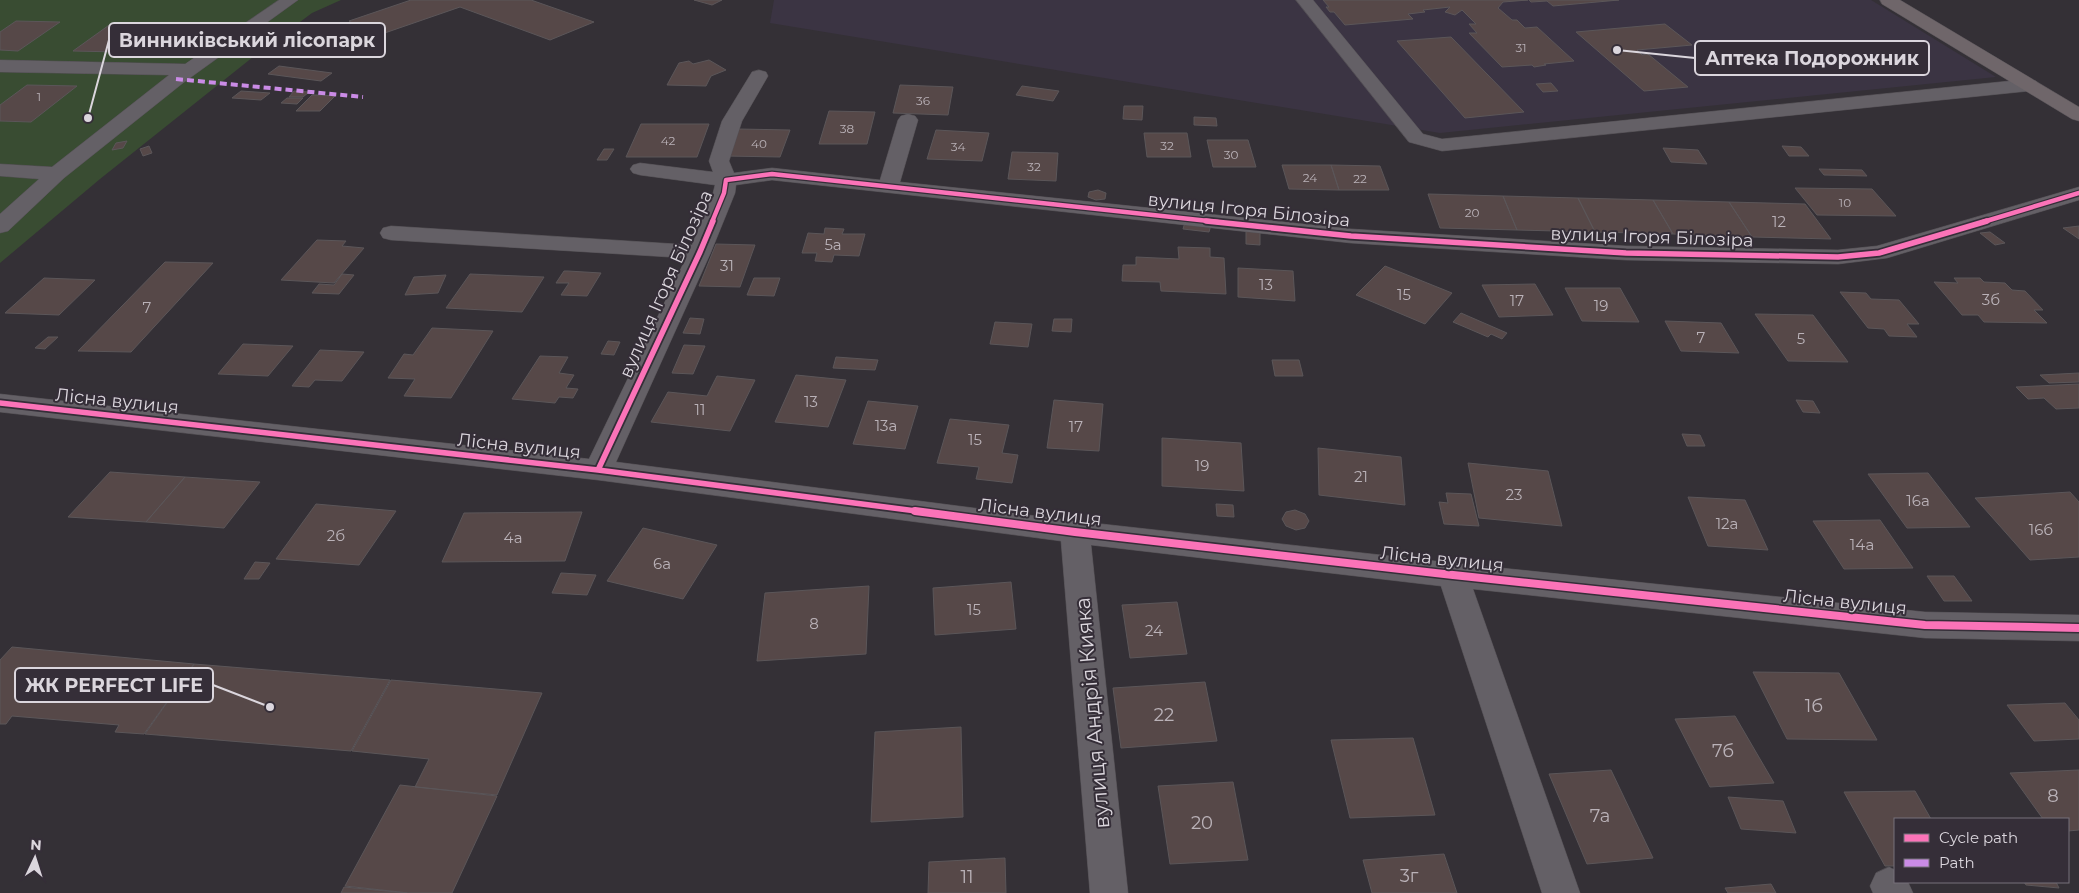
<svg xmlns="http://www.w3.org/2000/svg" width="2079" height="893" font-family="Montserrat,sans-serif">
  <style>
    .medical { fill: #3b3443 }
    .green { fill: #394c32 }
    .building { fill: #564848; stroke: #5b5659 }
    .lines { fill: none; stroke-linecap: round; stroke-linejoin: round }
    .minor-casing { stroke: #524e53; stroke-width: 1 }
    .major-casing { stroke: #524e53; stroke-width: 1 }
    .minor { fill: #646066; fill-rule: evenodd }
    .major { fill: #6f666a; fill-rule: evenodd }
    .quiet { stroke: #ca8be6; stroke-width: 4; stroke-dasharray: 7 4; stroke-linecap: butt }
    .cycleway-far2-casing { stroke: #352e38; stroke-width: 7 }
    .cycleway-far1-casing { stroke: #352e38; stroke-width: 9 }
    .cycleway-casing { stroke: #352e38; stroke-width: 11 }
    .cycleway-far2 { stroke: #fb73b8; stroke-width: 4.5 }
    .cycleway-far1 { stroke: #fb73b8; stroke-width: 5.5 }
    .cycleway { stroke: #fb73b8; stroke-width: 8 }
    .labels { text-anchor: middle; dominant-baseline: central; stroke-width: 4; stroke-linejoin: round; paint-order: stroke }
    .far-number-label { font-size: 12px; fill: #bab2b8 }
    .number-label { font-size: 15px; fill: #bab2b8 }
    .street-label { font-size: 18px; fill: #dbd6dd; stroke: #352e38 }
    .near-number-label { font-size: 18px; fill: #bab2b8 }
    .near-street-label { font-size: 21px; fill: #dbd6dd; stroke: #352e38 }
    .leader { fill: none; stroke: #dbd6dd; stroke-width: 2 }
    .callout-dot { fill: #dbd6dd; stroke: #352e38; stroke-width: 2 }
    .callout { fill: #352e38; stroke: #dbd6dd; stroke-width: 2 }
    .callout-label { font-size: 19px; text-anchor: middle; font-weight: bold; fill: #dbd6dd }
  </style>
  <rect width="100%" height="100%" fill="#343036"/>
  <path class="medical" d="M774,0h1097l125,77 -556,56 -670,-110z"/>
  <path class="green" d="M0,0h341l-29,13 -59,44 -153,122 -100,84z"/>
  <path class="building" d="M411,0h120l63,22 -44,18 -90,-33 -84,29 -27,-15z
    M694,0h28l-10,5z
    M1323,0h205l-25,2 -5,6 14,12h5l8,8 12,-1 37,34 -30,3 2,1 -12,2 -2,-2 -30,2 -33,-34h8l-8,-9h7l-14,-14 -7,5 -10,-3 5,-5 -27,3 2,2 -17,2 5,5 -68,6 -11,-13h-4l-4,-5h3z
    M1529,0h90l-66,6 -6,-5 -16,1z
    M16,21l44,1 -42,29 -18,-1v-18z
    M112,23h44l-38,29 -45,-1z
    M1665,24l27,21 -55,5 5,5 6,-1 40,33 -44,4 -68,-59z
    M1451,37l73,75 -59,6 -68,-77z
    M709,60l17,10 -15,6 -5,10 -39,-1 12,-22 10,-2 4,3z
    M279,66l53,7 -11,8 -53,-7z
    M1551,83l7,8 -15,1 -7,-8z
    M27,85l50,1 -46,36 -31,-1v-16z
    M900,85l53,2 -5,28 -55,-2z
    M1022,86l37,5 -6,10 -37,-6z
    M241,91l29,2 -9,7 -29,-2z
    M294,91l15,1 -6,5h-14z
    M312,95h8l15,1 -15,15h-24z
    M287,98h16l-6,6 -16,-1z
    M1124,106h19l-1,14 -19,-1z
    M829,111l46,1 -8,32h-48z
    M1194,117l22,1 1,8 -23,-1z
    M641,124h68l-12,33h-71z
    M739,129l51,1 -10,27 -54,-1z
    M936,130l53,3 -7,28 -55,-2z
    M1144,133h43l4,24h-44z
    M1207,140h41l8,27h-43z
    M127,141l-4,7 -11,2 4,-7z
    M149,146l3,7 -9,3 -3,-7z
    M1782,146l19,1 8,9h-20z
    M1663,148l35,2 9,14 -36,-2z
    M604,149h10l-7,11h-10z
    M1012,152l46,1 -2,28 -48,-2z
    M1282,165h49l8,25 -50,-1z
    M1331,165l49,1 9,24h-50z
    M1819,169l43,1 5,6 -43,-1z
    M1795,188l77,1 24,27 -79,-1z
    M1098,190l8,3 -1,6 -9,1 -8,-3 1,-5z
    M1428,194l75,2 14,34 -77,-2z
    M1503,196l75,2 17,34 -78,-2z
    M1578,198l75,2 20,34 -78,-2z
    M1653,200l76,2 23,35 -79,-3z
    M1729,202l76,2 26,35 -79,-2z
    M1185,222l26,3 -2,7 -26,-3z
    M2079,226v13l-16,-11z
    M825,228l19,1 -2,5h23l-6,22 -25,-1 -2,7 -17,-1 2,-8h-15l6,-20 16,1z
    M1246,229l14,2v14l-14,-1z
    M1990,232l15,11 -10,2 -15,-12z
    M317,240l29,1 -4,5 22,2 -30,35 -53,-3z
    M716,244l39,1 -15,42 -41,-1z
    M1178,247l32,1v9l14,1 2,36 -65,-3 -1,-9 -38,-1 1,-16h13v-8l43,2z
    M165,262l48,1 -82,89 -53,-1z
    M1385,266l67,27 -27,31 -69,-29z
    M1238,268l55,3 2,30 -57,-4z
    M564,271h4l33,2 -14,23 -26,-1 8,-12h-13z
    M342,274l12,1 -15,19 -27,-1 7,-9 15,1z
    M470,274l74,3 -22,35 -76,-4z
    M446,275l-8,18 -33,2 9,-18z
    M44,278l51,2 -36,35 -54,-2z
    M754,278h26l-6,18 -27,-1z
    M1954,278h26l4,4 21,1 7,7 13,1 18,19h-9l13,13 -63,-1 -6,-7h-16l-28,-33 24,1z
    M1535,284l18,31 -54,2 -17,-32z
    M1565,288h55l19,34 -57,-1z
    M1840,292l26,1 5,6 28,1 20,24h-12l10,13 -28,-1 -5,-7 -16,-1z
    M1461,313l46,20 -5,6 -11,-5 -3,3 -35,-15z
    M1755,314l58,1 35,47 -60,-1z
    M690,318l14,1 -4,15 -17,-1z
    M1054,319h18l-1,13 -19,-1z
    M1665,321l56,2 18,30 -58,-2z
    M995,322l37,2 -4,23 -38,-3z
    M432,328l61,3 -42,67 -47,-2 11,-17 -27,-1 16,-24 9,1z
    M48,337h10l-13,12 -10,-1z
    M608,341l12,1 -6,13 -13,-1z
    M243,344l50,2 -25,30 -50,-2z
    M684,345l21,1 -12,28 -21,-1z
    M320,350l44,2 -22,29 -27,-1 -6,7 -17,-1z
    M540,356l28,1 -9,16 15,2 -8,13 12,1 -5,9 -14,-1 -4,6 -43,-4z
    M836,357l42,3 -3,10 -42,-2z
    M1272,360h27l4,16h-28z
    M2079,373v9l-30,1 -9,-8z
    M796,375l50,5 -18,47 -53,-5z
    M717,376l38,4 -25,51 -79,-9 17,-30 39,4z
    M2079,384v24l-23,1 -12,-11 -16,1 -12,-12z
    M1054,400l49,4 -4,47 -52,-3z
    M1796,400l17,1 7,12 -17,-1z
    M868,401l50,5 -13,43 -52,-5z
    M950,419l59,6 -7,28 16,2 -6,28 -36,-4 3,-12 -42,-4z
    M1682,434l18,1 5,11h-18z
    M1162,438l79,5 3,48 -82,-5z
    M1318,448l83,9 4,48 -86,-10z
    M1468,463l80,8 14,55 -83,-8z
    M110,472l75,5 -39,45 -78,-5z
    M1928,473l42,54 -63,1 -39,-54z
    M185,477l75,5 -36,46 -78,-6z
    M2070,492l9,10v55l-49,3 -55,-62z
    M1446,493l25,1 8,32 -35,-2 -5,-22 9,1z
    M1688,497l57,3 23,50 -60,-4z
    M316,504l80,7 -37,54 -83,-6z
    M1216,504l17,1 1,12 -17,-1z
    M1295,510l10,4 4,7 -4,7 -9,2 -10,-4 -4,-7 4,-7z
    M582,512l-17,49 -123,1 22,-49z
    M1880,520l33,48 -69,1 -31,-48z
    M643,528l74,17 -34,54 -76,-18z
    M255,562l15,1 -11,16h-15z
    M561,573l35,2 -9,20 -35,-2z
    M1927,576h27l18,25h-28z
    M1011,582l5,47 -81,6 -2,-47z
    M869,586l-3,68 -109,7 8,-68z
    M1177,602l10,52 -57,4 -8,-53z
    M12,647l182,17 -50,70 -29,-2 4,-7 -107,-9 -6,8h-6v-64z
    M194,664l196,16 -39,71 -206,-17z
    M1753,672l86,1 38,67 -90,-1z
    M391,680l151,13 -45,102 -82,-8 14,-28 -77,-8z
    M1205,682l12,59 -96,7 -8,-60z
    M2065,703l14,17v19l-45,2 -27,-36z
    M1735,716l39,67 -64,4 -35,-68z
    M961,727l2,90 -92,5 4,-90z
    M1413,738l22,77 -85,3 -19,-78z
    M1611,770l42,88 -66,6 -38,-90z
    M2079,770v60l-11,1v-12h-25l-33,-46z
    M1233,782l15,78 -78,4 -12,-78z
    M400,785l97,11 -45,97h-43l-64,-7z
    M1915,791l16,28h-36v47h-10l-41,-74z
    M1728,797l55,4 13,32 -55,-4z
    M1444,854l13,39h-85l-9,-33z
    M1005,858l1,35h-78l1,-31z
    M2024,882h32l3,6 -33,-3z
    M1771,884l5,9h-48l-3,-5z
    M344,887l63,6h-66z"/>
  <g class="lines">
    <defs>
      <path id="minor" d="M279,0h19l-115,83 -119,95 -56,53 -8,2v-19l39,-35 -39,-3v-12l52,3 117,-92 -169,-3v-12l185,4z
        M1296,0h17l110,134 19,5 587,-60 7,2 2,4 -2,4 -7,2 -587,60 -33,-9z
        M759,70l7,2 2,4 -26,45 -13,40 5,12 38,-5 108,12 18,-60 3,-4 7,-2 7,2 3,4 -18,62 451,47 275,17 212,4 39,-4 202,-59v13l-192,58 -49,6 -212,-4 -275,-17 -579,-63 -36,5 -1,8 -24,59 -95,210 459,59 378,42 472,49 154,3v26l-154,-3 -452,-49 107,304h-38l-101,-307 -350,-41 37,348h-38l-29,-352 -463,-61 -598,-68v-18l589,65 97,-201 -295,-18 -8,-2 -3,-5 3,-5 8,-2 301,19 21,-52 2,-8 -75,-10 -7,-2 -3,-4 3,-4 7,-2 73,9 -4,-11 13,-40 30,-49z
        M1889,867l6,3v12h13l5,11h-40l-3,-7 6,-13z"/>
      <path id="major" d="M1880,0h20l179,107v14l-7,-2 -190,-115z"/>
    </defs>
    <use href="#minor" class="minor-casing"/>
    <use href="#major" class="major-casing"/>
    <use href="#minor" class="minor"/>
    <use href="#major" class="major"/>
    <path class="quiet" d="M176,79l187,18"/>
    <defs>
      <path id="cycleway-far2" d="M712,222l12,-29 2,-13 46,-6 446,48
        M1983,222l96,-29"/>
      <path id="cycleway-far1" d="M1206,221l145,15 275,17 212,4 41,-4 108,-32
        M0,403l598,67 326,42
        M598,470l102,-218 13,-31"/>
      <path id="cycleway" d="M915,511l160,21 378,43 472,50 154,3"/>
    </defs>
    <use href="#cycleway-far2" class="cycleway-far2-casing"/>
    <use href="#cycleway-far1" class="cycleway-far1-casing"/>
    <use href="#cycleway" class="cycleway-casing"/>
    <use href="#cycleway-far2" class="cycleway-far2"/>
    <use href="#cycleway-far1" class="cycleway-far1"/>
    <use href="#cycleway" class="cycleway"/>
  </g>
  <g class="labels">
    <g class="far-number-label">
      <text x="1521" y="47">31</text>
      <text x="39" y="96">1</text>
      <text x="923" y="100">36</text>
      <text x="847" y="128">38</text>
      <text x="668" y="140">42</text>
      <text x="759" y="143">40</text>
      <text x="1167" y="145">32</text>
      <text x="958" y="146">34</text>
      <text x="1231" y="154">30</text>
      <text x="1034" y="166">32</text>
      <text x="1310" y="177">24</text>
      <text x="1360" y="178">22</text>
      <text x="1845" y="202">10</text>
      <text x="1472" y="212">20</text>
    </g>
    <g class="number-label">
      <text x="1779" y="221">12</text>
      <text x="833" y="244">5а</text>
      <text x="727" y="265">31</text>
      <text x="1266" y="284">13</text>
      <text x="1404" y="294">15</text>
      <text x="1991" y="299">3б</text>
      <text x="1517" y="300">17</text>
      <text x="1601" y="305">19</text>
      <text x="147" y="307">7</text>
      <text x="1701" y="337">7</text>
      <text x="1801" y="338">5</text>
      <text x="811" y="401">13</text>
      <text x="700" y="409">11</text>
      <text x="886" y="425">13а</text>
      <text x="1076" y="426">17</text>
      <text x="975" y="439">15</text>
      <text x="1202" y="465">19</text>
      <text x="1361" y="476">21</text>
      <text x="1514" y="494">23</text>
      <text x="1918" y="500">16а</text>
      <text x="1727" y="523">12а</text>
      <text x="2041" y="529">16б</text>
      <text x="336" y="535">2б</text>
      <text x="513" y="537">4а</text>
      <text x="1862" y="544">14а</text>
      <text x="662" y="563">6а</text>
      <text x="974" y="609">15</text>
      <text x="814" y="623">8</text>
      <text x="1154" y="630">24</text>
    </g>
    <g class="street-label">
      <text transform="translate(1249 210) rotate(6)">вулиця Ігоря Білозіра</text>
      <text transform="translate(1652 237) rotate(2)">вулиця Ігоря Білозіра</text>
      <text transform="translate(666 284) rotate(-66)">вулиця Ігоря Білозіра</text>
      <text transform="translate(117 401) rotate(6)">Лісна вулиця</text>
      <text transform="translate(519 446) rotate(6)">Лісна вулиця</text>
      <text transform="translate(1040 512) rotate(7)">Лісна вулиця</text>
      <text transform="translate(1442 559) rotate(6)">Лісна вулиця</text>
      <text transform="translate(1845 602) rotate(6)">Лісна вулиця</text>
    </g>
    <g class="near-number-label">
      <text x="1814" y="706">1б</text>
      <text x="1164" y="715">22</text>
      <text x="1723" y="751">7б</text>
      <text x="2053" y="796">8</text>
      <text x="1600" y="816">7а</text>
      <text x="1202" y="823">20</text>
      <text x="1409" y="876">3г</text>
      <text x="967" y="877">11</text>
    </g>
    <g class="near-street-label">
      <text transform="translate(1092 713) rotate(-95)">вулиця Андрія Кияка</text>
    </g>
  </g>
  <path class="leader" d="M88 118L109 40M1617 50L1695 58M270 707L213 685"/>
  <g class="callout-dot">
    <circle cx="88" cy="118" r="5"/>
    <circle cx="1617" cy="50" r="5"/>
    <circle cx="270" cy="707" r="5"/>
  </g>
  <g class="callout">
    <rect x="109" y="23" width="276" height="34" rx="5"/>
    <rect x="1695" y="41" width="234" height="34" rx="5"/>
    <rect x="15" y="668" width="198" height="34" rx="5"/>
  </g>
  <g class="callout-label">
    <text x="247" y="47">Винниківський лісопарк</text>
    <text x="1812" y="65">Аптека Подорожник</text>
    <text x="114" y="692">ЖК PERFECT LIFE</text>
  </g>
  <rect x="1894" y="818" width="175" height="65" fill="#352e38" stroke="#77717a"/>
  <rect x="1904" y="834" width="25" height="8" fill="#fb73b8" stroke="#77717a"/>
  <text x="1939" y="843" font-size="15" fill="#dbd6dd">Cycle path</text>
  <rect x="1904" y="859" width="25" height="8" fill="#ca8be6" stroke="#77717a"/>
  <text x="1939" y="868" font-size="15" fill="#dbd6dd">Path</text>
  <g transform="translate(35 858) rotate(4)" stroke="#352e38" stroke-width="4" paint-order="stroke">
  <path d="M0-4L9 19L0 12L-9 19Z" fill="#dbd6dd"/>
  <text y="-8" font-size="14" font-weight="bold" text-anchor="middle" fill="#dbd6dd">N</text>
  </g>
</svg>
